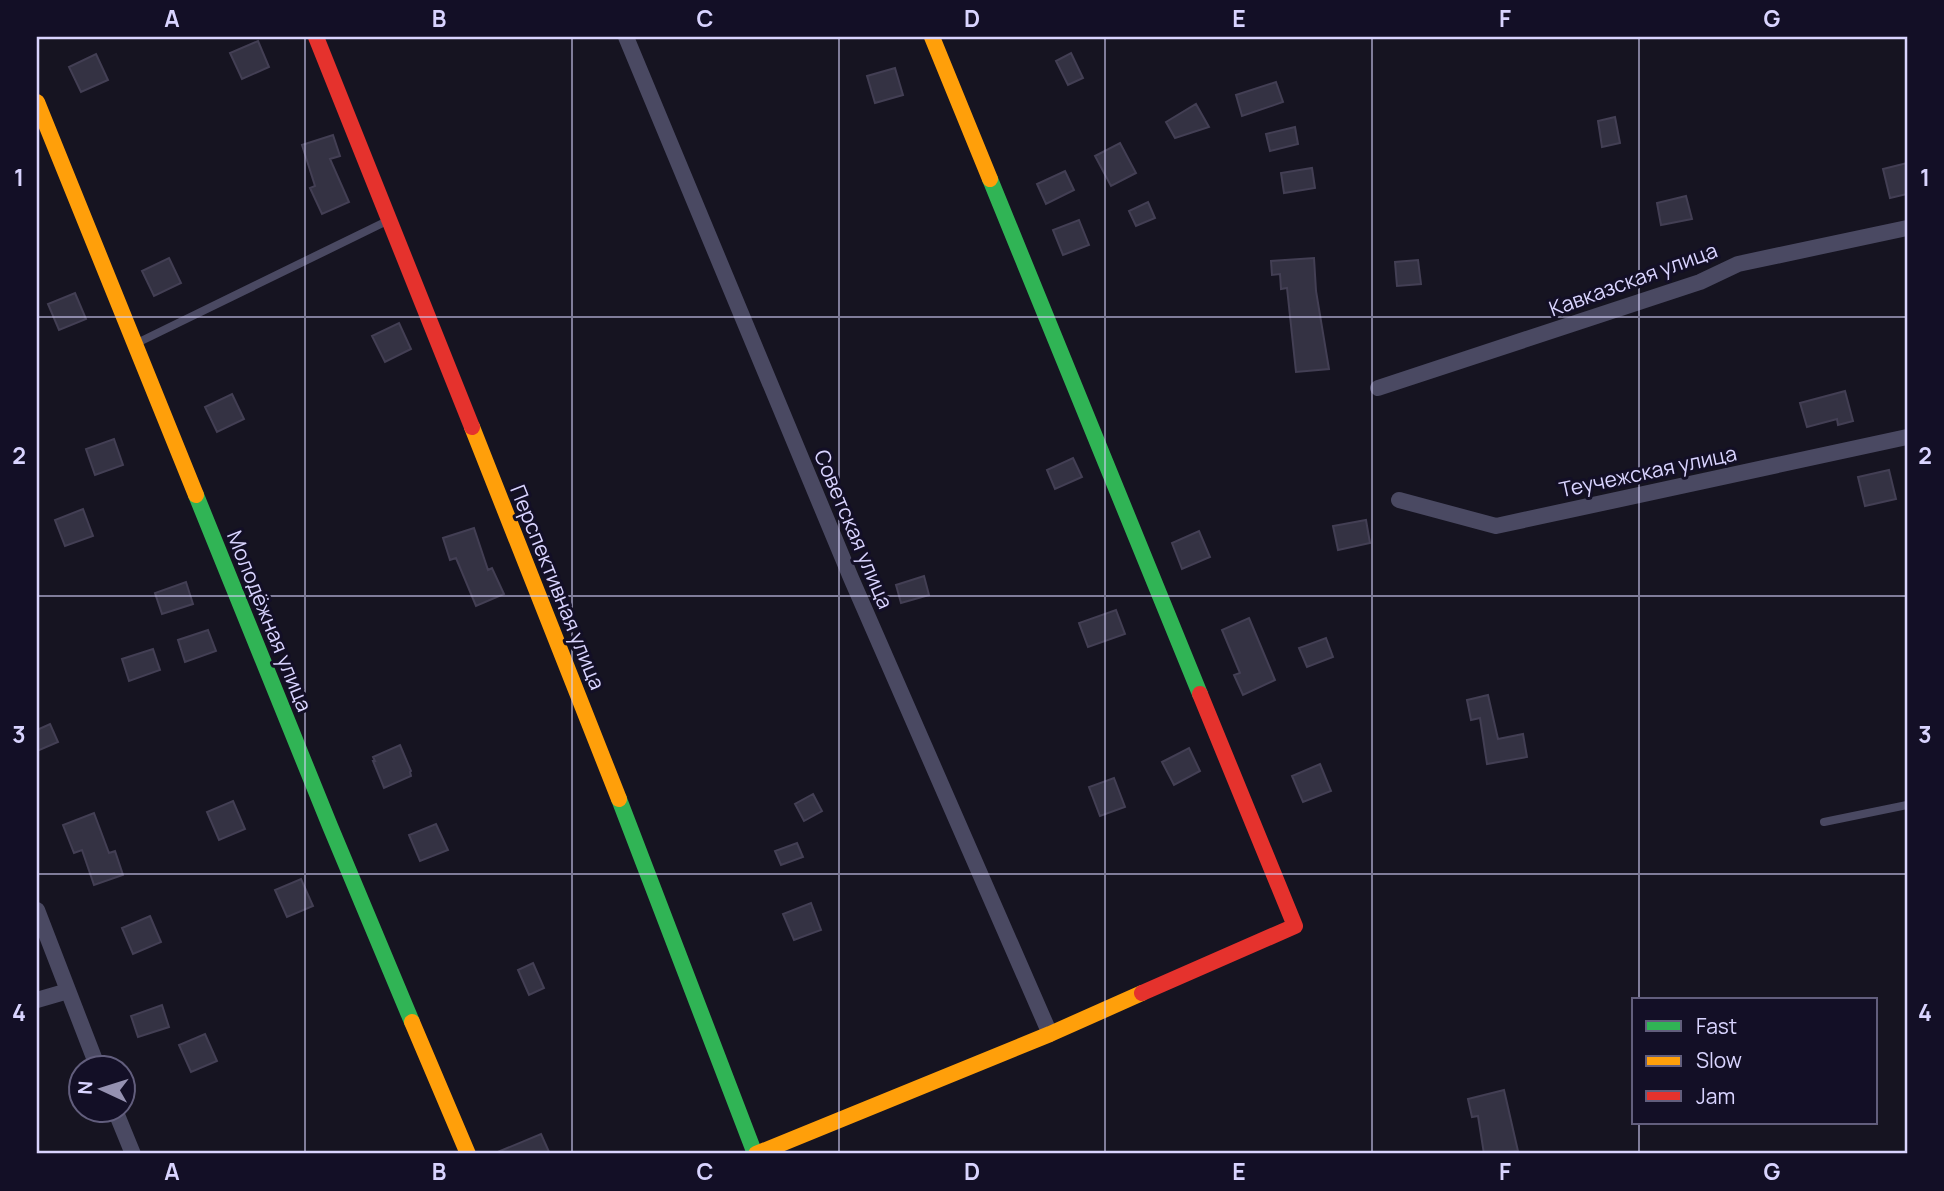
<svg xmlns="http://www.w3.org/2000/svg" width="1944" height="1191" font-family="Manrope,sans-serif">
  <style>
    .building { fill: #343243; stroke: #433f54; stroke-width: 2 }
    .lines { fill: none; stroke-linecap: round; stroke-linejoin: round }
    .lane { stroke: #4a4962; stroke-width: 8 }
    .street { stroke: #4a4962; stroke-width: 16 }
    .fast { stroke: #30b455; stroke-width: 16 }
    .slow { stroke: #ff9f0a; stroke-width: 16 }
    .jam { stroke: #e5322d; stroke-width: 16 }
    .grid { fill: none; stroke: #d9d4ff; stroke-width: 2; stroke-opacity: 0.55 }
    .labels { text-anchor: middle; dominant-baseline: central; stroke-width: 6; stroke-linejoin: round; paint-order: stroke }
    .street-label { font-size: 21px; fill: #d9d4ff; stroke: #130f26 }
    .neatline { fill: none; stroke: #d9d4ff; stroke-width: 2.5 }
    .grid-label { font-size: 23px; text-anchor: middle; font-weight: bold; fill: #d9d4ff }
  </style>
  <rect width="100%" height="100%" fill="#161421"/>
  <path class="building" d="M258,41l11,26 -27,12 -12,-26z
    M1071,53l12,25 -15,7 -12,-24z
    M96,54l12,26 -27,12 -12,-25z
    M895,68l8,27 -28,8 -8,-27z
    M1276,82l7,20 -41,14 -6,-21z
    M1196,104l13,23 -34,11 -9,-16z
    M1615,117l5,26 -18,4 -4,-26z
    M1295,127l3,17 -28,7 -4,-17z
    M333,135l7,21 -10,3 19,43 -27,12 -12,-26 5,-2 -13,-41z
    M1120,143l16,30 -25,13 -16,-30z
    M1907,163v31l-17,4 -7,-29z
    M1312,168l3,20 -31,5 -3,-20z
    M1065,171l9,19 -28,14 -9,-20z
    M1686,196l6,23 -31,6 -4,-22z
    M1148,202l7,16 -19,8 -7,-15z
    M1079,220l10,25 -26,10 -10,-25z
    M169,258l12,25 -27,13 -12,-25z
    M1314,258l2,33 13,78 -33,3 -9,-84 -6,1 -1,-15 -8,1 -1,-14z
    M1418,260l3,24 -24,2 -2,-24z
    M75,293l11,26 -27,11 -11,-26z
    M399,323l12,26 -26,13 -13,-26z
    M1845,391l8,30 -15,4 -1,-6 -30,8 -7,-24z
    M232,394l12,25 -27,13 -12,-25z
    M114,439l9,26 -28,10 -9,-26z
    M1073,458l9,19 -27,12 -8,-19z
    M1889,470l7,29 -31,7 -7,-29z
    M83,509l10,27 -28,10 -10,-26z
    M1366,520l4,23 -32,7 -5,-24z
    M474,528l14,42 4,-2 12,26 -28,12 -20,-48 -6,2 -7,-22z
    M1199,531l11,26 -28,12 -10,-26z
    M924,576l5,19 -28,8 -5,-18z
    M186,582l7,22 -31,10 -7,-21z
    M1116,610l9,24 -37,13 -9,-24z
    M1249,618l26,62 -32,15 -9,-20 6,-2 -18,-43z
    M208,630l8,21 -31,11 -7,-22z
    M1326,638l7,19 -26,10 -8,-19z
    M153,649l7,21 -31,11 -7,-22z
    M1488,695l10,44 25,-5 4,23 -40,7 -7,-46 -9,2 -4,-20z
    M50,724l8,18 -21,9v-21z
    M400,745l11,26 -1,1 1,4 -27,12 -11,-27h2l-2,-4z
    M1189,748l11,23 -26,14 -12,-23z
    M1320,764l11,27 -28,11 -11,-26z
    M1114,778l11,29 -25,9 -11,-29z
    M813,794l9,17 -18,10 -9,-17z
    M233,801l12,28 -26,11 -12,-28z
    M94,813l15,40 6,-2 8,24 -29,10 -12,-35 -8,3 -11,-28z
    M436,824l12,26 -28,11 -11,-26z
    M797,843l6,14 -22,8 -6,-14z
    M301,879l12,27 -26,11 -12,-27z
    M811,903l10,27 -27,10 -11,-26z
    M150,916l11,26 -28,12 -11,-26z
    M533,963l11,25 -15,7 -11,-25z
    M162,1005l7,22 -31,10 -7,-21z
    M205,1034l12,27 -26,11 -12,-27z
    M1504,1090l14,61 -34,3 -6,-38 -6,1 -4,-18z
    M541,1134l9,20h-57z"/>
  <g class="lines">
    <path class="lane" d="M137,343l250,-122
      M1824,822l83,-17"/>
    <path class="street" d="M626,37l225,541 199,456
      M1378,388l322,-106 38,-18 169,-36
      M1399,500l97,26 411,-89
      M37,910l61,158
      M37,1000l31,-9
      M115,1110l18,44"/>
    <path class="fast" d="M990,179l210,515
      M196,495l134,331 82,196
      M619,799l136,355"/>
    <path class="slow" d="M932,37l58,142
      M37,102l159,393
      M472,427l147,372
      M412,1022l56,132
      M756,1154l294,-120 92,-41"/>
    <path class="jam" d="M316,37l156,390
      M1142,993l153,-67 -95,-232"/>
  </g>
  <path class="grid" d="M305,37v1117M572,37v1117M839,37v1117M1105,37v1117M1372,37v1117M1639,37v963M37,317h1870M37,596h1870M37,874h1870M1639,1123v31"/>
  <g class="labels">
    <g class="street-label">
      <text transform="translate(1633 279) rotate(-20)">Кавказская улица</text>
      <text transform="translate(1648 471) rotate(-12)">Теучежская улица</text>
      <text transform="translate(854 529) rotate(67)">Советская улица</text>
      <text transform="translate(558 587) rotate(68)">Перспективная улица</text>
      <text transform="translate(270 621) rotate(68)">Молодёжная улица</text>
    </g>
  </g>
  <rect width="1944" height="1191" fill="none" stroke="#130f26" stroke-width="77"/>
  <rect x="1632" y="998" width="245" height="126" fill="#130f26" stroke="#625e7d" stroke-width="2"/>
  <rect x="1646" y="1021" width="35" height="10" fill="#30b455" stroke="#625e7d" stroke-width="2"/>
  <text x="1696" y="1034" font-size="21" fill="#d9d4ff">Fast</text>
  <rect x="1646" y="1056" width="35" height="10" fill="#ff9f0a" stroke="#625e7d" stroke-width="2"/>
  <text x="1696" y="1068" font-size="21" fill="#d9d4ff">Slow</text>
  <rect x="1646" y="1091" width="35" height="10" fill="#e5322d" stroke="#625e7d" stroke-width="2"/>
  <text x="1696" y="1104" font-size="21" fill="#d9d4ff">Jam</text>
  <g transform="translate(102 1089) rotate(274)"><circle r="33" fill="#130f26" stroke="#625e7d" stroke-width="2"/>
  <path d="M0-5L12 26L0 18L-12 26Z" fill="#9591b1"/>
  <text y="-10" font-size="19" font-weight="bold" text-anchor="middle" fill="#d9d4ff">N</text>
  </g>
  <rect x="38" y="38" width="1868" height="1114" class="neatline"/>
  <g class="grid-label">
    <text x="172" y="27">A</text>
    <text x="439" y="27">B</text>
    <text x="705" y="27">C</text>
    <text x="972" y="27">D</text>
    <text x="1239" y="27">E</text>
    <text x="1505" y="27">F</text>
    <text x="1772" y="27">G</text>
    <text x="19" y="186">1</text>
    <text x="1925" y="186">1</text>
    <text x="19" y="464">2</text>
    <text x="1925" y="464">2</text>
    <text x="19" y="743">3</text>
    <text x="1925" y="743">3</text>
    <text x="19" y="1021">4</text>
    <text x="1925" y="1021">4</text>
    <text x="172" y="1180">A</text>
    <text x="439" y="1180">B</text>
    <text x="705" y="1180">C</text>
    <text x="972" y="1180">D</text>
    <text x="1239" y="1180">E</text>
    <text x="1505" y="1180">F</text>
    <text x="1772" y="1180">G</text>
  </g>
</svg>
